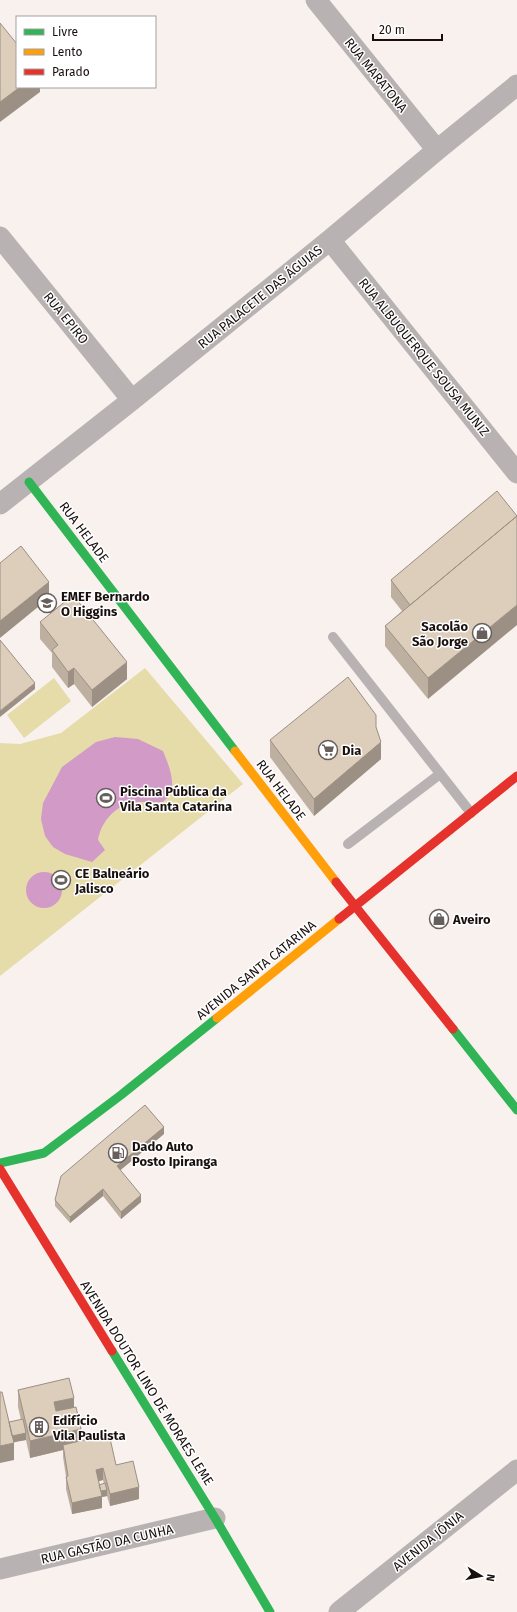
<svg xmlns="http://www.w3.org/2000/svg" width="517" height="1612" font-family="'Fira Sans',sans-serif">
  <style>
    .pitch { fill: #e5dcaa }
    .water { fill: #d19ac7 }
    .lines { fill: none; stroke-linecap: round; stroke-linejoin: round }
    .lane { stroke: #b8b3b2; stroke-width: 10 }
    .street { stroke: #b8b3b2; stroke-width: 21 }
    .fast { stroke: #30b455; stroke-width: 9 }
    .slow { stroke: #ff9f0a; stroke-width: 9 }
    .jam { stroke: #e5322d; stroke-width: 9 }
    .wall { fill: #beb0a1; fill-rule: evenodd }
    .shaded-wall { fill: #9b9083 }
    .building { fill: #ddcdbb; stroke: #9b9083 }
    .labels { text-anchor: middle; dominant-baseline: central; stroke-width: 3; stroke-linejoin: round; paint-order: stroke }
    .street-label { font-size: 13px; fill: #19100e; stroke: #fff }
    .poi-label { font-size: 13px; font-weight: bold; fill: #19100e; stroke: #fff; text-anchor: start }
  </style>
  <rect width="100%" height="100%" fill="#f9f1ee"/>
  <path class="pitch" d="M145,668l98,116 -243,192v-233l20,1 41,-11z
    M54,678l17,23 -47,37 -17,-23z"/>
  <path class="water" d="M115,737l23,2 25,12c5,12 13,31 7,44 -2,2 -5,5 -7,7 -10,1 -21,-1 -31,1 -19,4 -31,20 -34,37l7,10 -13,12 -27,-8 -12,-7 -8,-11 -4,-17 2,-16 19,-36 34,-25z
    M26 890a18 18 0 1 1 36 0a18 18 0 1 1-36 0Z"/>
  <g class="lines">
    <path class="lane" d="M333,637l138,176
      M348,844l92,-70"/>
    <path class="street" d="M316,0l121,150
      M0,237l132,163
      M330,240l187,233
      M0,504l132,-104 198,-160 107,-90 80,-65
      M0,1569l215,-51
      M339,1612l178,-142"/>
    <path class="fast" d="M29,482l206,269
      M453,1029l64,81
      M0,1163l44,-10 77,-58 96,-77
      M112,1351l103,167 55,94"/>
    <path class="slow" d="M235,751l101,131
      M217,1018l122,-99"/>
    <path class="jam" d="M336,882l117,147
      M339,919l178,-143
      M0,1169l112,182"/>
  </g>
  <path class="wall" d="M497,491l-69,208 -43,-53v-20l17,-15 -11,-14v-17z
    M40,622l87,57 -35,28 -18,-23 -6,4 -16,-21v-14l-12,-14z
    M376,727l5,32 -67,57 -44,-59v-17z
    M164,1134l-44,36 21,32 -20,17 -18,-23 -33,27 -15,-17v-6z
    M18,1390l56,17 7,34 35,24 23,34 -29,7 -3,-10 -5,1v11l-30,6 -6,-25v-12l-3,-20v-7l-33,8 -4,-18 -13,2 1,18 -5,-38 12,-2 -3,-13zM103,1480l1,4 -5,1v-4z"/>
  <path class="shaded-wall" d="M20,87h20v5l-40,30v-20z
    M49,582v16l-49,40v-17z
    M517,605v20l-89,74v-21z
    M127,662v17l-35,28v-17z
    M74,668v16l-6,4v-16z
    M35,683v6l-35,28v-6z
    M381,742v17l-67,57v-17z
    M164,1127v7l-47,39v-7z
    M103,1189v7l-33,27v-6z
    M141,1195v7l-20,17v-7z
    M74,1398v16l-20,5v-17z
    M81,1429v17l-18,-1v5l-33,8v-17z
    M26,1433v7l-16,3v-6z
    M14,1443v17l-14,3v-17z
    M103,1468v12l-7,2v-12z
    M139,1487v12l-29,7v-12z
    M107,1490v6l-5,1v11l-30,6v-11l28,-11z"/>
  <path class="building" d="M0,23l17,21v43h3l-20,15z
    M497,491l20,25 -107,89 -19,-25z
    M517,516v89l-89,73 -43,-52z
    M21,546l28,36 -49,39v-58z
    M73,595l54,67 -35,28 -18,-22 -6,4 -16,-22 6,-5 -18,-23z
    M0,640l35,43 -35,28z
    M348,677l28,38v12l5,15 -67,57 -44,-59z
    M145,1105l19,22 -47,39 24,29 -20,17 -18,-23 -33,28 -15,-17 6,-24z
    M69,1378l5,20 -20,4 2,9 20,-4 5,22 -51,12 -12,-51z
    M0,1392h2l12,51 -14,3z
    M23,1419l3,14 -14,3 -3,-14z
    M109,1434l7,31 17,-4 6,26 -29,7 -7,-26 -7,2 6,26 -30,7 -6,-26 2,-1 -5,-31z
    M105,1483l2,7 -6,1 -2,-6z"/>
  <defs>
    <symbol id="school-ring" viewBox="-11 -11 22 22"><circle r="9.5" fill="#fff" stroke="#675f5c" stroke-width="1.5"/><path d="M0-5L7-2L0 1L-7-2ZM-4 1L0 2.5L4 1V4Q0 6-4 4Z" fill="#675f5c"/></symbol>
    <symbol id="shop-ring" viewBox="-11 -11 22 22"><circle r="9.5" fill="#fff" stroke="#675f5c" stroke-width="1.5"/><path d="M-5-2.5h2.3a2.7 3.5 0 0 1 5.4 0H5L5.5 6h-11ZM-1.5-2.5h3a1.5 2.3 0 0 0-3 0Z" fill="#675f5c"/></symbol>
    <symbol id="supermarket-ring" viewBox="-11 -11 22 22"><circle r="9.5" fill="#fff" stroke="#675f5c" stroke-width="1.5"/><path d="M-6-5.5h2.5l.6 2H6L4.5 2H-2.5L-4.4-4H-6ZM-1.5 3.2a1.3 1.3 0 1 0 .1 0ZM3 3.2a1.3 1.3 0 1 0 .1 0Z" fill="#675f5c"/></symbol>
    <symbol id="stadium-ring" viewBox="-11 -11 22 22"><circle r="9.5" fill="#fff" stroke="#675f5c" stroke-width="1.5"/><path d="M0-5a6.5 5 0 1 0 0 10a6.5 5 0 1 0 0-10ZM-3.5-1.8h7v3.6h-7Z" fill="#675f5c"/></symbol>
    <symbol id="fuel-ring" viewBox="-11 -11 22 22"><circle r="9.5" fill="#fff" stroke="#675f5c" stroke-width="1.5"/><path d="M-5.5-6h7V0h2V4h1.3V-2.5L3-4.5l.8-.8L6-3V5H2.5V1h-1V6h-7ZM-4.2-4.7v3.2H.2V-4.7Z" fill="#675f5c"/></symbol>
    <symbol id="building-ring" viewBox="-11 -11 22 22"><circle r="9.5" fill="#fff" stroke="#675f5c" stroke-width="1.5"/><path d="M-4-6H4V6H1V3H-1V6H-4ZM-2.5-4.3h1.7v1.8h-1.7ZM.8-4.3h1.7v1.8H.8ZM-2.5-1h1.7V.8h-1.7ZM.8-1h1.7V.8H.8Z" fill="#675f5c"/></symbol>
  </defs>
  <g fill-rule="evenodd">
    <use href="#school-ring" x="36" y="592" width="22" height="22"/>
    <use href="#shop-ring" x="471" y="622" width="22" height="22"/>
    <use href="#supermarket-ring" x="317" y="739" width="22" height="22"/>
    <use href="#stadium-ring" x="95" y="787" width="22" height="22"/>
    <use href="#stadium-ring" x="50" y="869" width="22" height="22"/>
    <use href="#shop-ring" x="428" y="908" width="22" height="22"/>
    <use href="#fuel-ring" x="107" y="1142" width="22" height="22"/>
    <use href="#building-ring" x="28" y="1416" width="22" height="22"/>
  </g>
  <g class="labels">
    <g class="street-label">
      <text transform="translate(376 75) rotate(51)">RUA MARATONA</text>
      <text transform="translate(260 297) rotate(-39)">RUA PALACETE DAS ÁGUIAS</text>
      <text transform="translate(66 318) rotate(51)">RUA EPIRO</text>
      <text transform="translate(424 357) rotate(51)">RUA ALBUQUERQUE SOUSA MUNIZ</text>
      <text transform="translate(84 532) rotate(53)">RUA HELADE</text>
      <text transform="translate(281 790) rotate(53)">RUA HELADE</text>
      <text transform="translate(256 970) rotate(-39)">AVENIDA SANTA CATARINA</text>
      <text transform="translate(147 1383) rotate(58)">AVENIDA DOUTOR LINO DE MORAES LEME</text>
      <text transform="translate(428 1541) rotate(-39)">AVENIDA JÔNIA</text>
      <text transform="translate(107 1544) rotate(-13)">RUA GASTÃO DA CUNHA</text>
    </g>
    <g class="poi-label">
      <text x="61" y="596">EMEF Bernardo<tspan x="61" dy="15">O Higgins</tspan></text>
      <text x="468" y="626" text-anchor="end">Sacolão<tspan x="468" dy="15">São Jorge</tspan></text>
      <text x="342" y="750">Dia</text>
      <text x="120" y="791">Piscina Pública da<tspan x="120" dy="15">Vila Santa Catarina</tspan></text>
      <text x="75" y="873">CE Balneário<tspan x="75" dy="15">Jalisco</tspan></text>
      <text x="453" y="919">Aveiro</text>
      <text x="132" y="1146">Dado Auto<tspan x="132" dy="15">Posto Ipiranga</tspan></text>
      <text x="53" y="1420">Edifício<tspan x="53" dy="15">Vila Paulista</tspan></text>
    </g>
  </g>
  <rect x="16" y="16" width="140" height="72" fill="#ffffff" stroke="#a39f9f"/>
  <rect x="24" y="29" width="20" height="6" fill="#30b455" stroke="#a39f9f"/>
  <text x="52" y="36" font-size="12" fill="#19100e">Livre</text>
  <rect x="24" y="49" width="20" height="6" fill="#ff9f0a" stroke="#a39f9f"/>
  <text x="52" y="56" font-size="12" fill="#19100e">Lento</text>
  <rect x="24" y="69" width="20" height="6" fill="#e5322d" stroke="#a39f9f"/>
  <text x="52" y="76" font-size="12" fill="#19100e">Parado</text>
  <g transform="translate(481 1576) rotate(100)" stroke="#ffffff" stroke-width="3" paint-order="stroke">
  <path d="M0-3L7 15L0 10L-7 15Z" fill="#19100e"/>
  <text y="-6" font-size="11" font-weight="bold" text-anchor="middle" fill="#19100e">N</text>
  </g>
  <path d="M373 34v6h69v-6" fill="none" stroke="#19100e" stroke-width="2"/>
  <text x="379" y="34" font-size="12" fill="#19100e" stroke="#ffffff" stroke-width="3" paint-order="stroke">20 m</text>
</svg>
